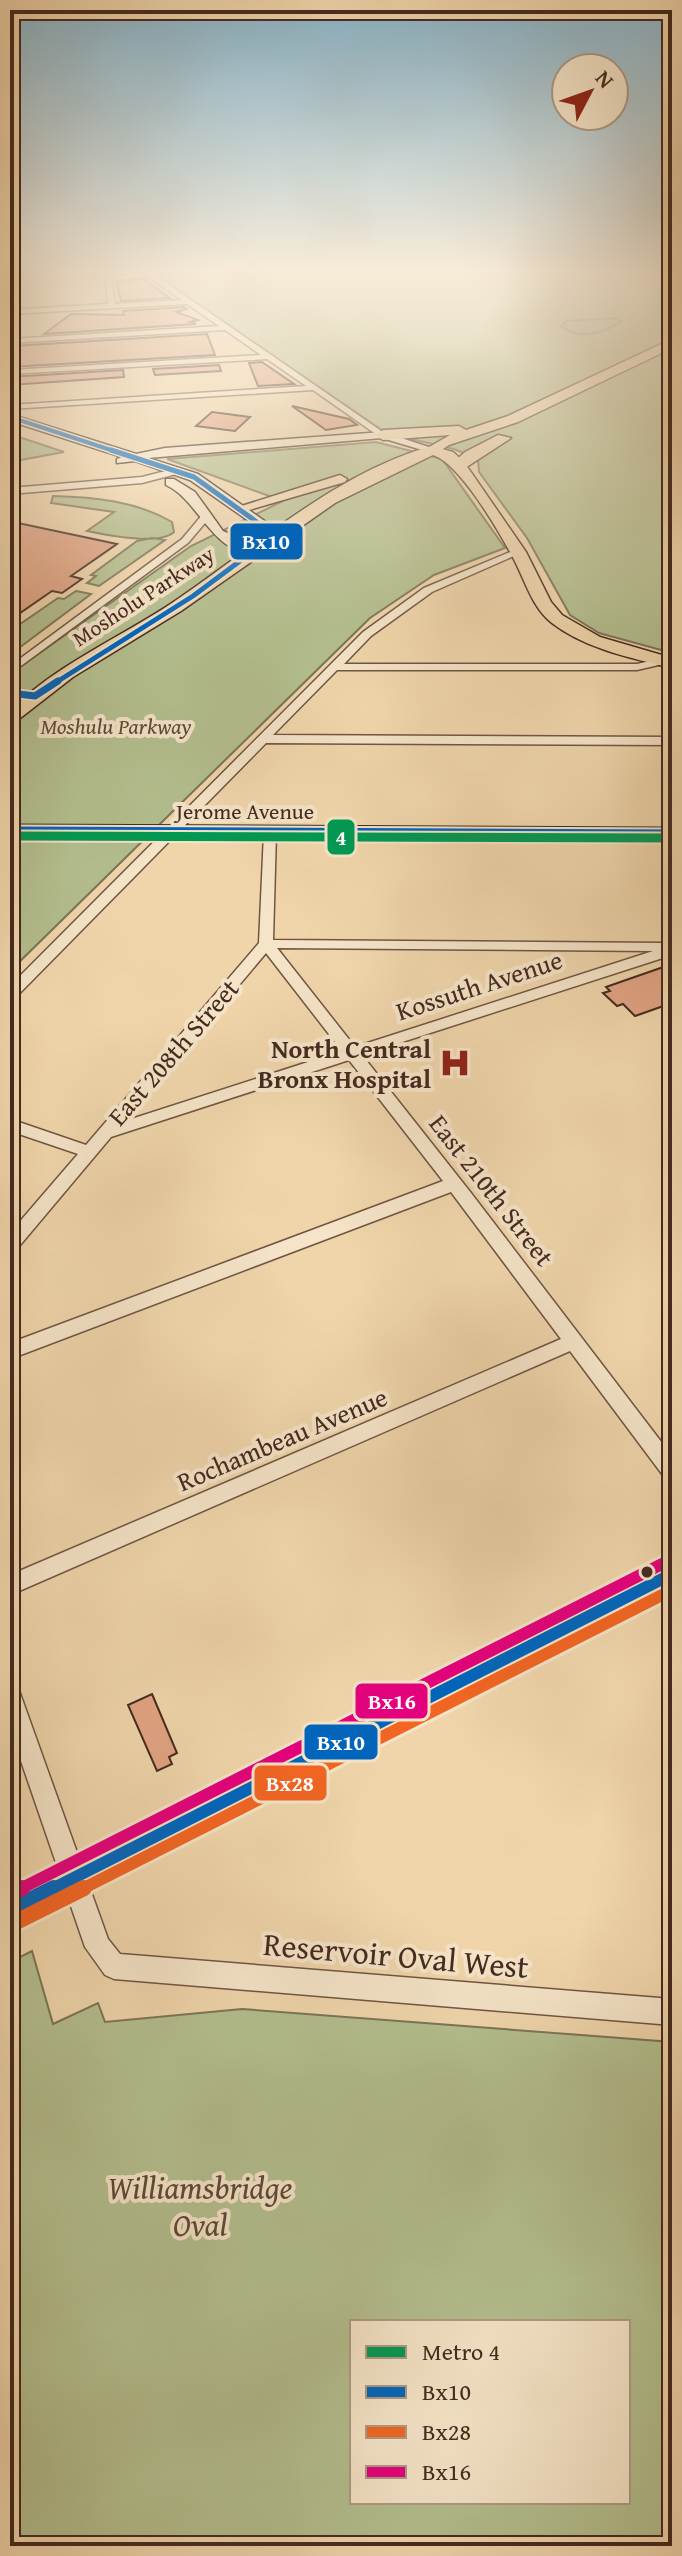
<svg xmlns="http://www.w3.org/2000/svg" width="682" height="2556" font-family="'Gentium Book Plus',serif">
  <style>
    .green { fill: #b3be8e; stroke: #7c7457; stroke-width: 2; fill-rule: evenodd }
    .water { fill: #9bb9a4; stroke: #78806f; stroke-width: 2 }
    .building { fill: #e2a484; stroke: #442a20; stroke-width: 2 }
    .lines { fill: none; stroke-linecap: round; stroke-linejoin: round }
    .minor-casing { stroke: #6f5543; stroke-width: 3 }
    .secondary-casing { stroke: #442a20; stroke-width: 3 }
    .primary-casing { stroke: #442a20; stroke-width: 3 }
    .motorway-casing { stroke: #442a20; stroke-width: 3 }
    .minor { fill: #f5e4c8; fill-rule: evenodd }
    .secondary { fill: #f5e4c8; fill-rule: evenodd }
    .primary { fill: #f0d5ab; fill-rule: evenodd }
    .motorway { fill: #f0d5ab; fill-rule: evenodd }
    .rail { stroke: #442a20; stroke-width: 4; stroke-dasharray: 10 10; stroke-linecap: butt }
    .bus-1-far4-casing { stroke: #f5e4c8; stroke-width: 7 }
    .bus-1-far3-casing { stroke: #f5e4c8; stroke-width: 8 }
    .bus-1-far2-casing { stroke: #f5e4c8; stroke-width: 11 }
    .bus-1-far1-casing { stroke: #f5e4c8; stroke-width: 18 }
    .bus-1-casing { stroke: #f5e4c8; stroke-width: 22 }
    .bus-2-far1-casing { stroke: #f5e4c8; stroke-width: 18 }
    .bus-2-casing { stroke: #f5e4c8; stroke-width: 22 }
    .bus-3-far1-casing { stroke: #f5e4c8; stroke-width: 18 }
    .bus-3-casing { stroke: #f5e4c8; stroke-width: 22 }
    .bus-1-far4 { stroke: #0065bd; stroke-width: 4 }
    .bus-1-far3 { stroke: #0065bd; stroke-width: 5 }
    .bus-1-far2 { stroke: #0065bd; stroke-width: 7 }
    .bus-1-far1 { stroke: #0065bd; stroke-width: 12 }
    .bus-1 { stroke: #0065bd; stroke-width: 16 }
    .bus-2-far1 { stroke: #f26522; stroke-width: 12 }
    .bus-2 { stroke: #f26522; stroke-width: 16 }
    .bus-3-far1 { stroke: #e5007d; stroke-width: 12 }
    .bus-3 { stroke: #e5007d; stroke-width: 16 }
    .metro-1-casing { stroke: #f5e4c8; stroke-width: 13 }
    .metro-1 { stroke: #009952; stroke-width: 9 }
    .bus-dot { fill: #442a20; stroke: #f5e4c8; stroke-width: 3 }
    .labels { text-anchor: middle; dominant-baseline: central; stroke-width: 8; stroke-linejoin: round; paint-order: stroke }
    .far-street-label { font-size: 22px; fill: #442a20; stroke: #f5e4c8 }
    .far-park-label { font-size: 22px; font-style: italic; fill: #5a4836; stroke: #f5e4c8 }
    .street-label { font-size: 26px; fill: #442a20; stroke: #f5e4c8 }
    .poi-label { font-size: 26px; font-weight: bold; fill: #442a20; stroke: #f5e4c8; text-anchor: end }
    .near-street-label { font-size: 32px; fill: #442a20; stroke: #f5e4c8 }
    .near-park-label { font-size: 32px; font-style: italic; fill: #5a4836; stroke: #f5e4c8 }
    .line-badge { stroke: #f5e4c8; stroke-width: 3 }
    .badge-label { font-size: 22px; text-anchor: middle; font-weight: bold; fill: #fff }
  </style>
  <rect width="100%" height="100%" fill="#f0d5ab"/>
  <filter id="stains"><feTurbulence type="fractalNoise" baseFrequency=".0025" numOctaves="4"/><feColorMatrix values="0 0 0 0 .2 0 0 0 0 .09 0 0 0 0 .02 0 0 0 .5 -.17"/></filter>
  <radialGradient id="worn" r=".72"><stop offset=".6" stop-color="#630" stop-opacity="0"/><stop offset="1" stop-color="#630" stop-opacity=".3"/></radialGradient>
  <path class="green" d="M672,273v380l-73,-20 -29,-18 -43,-77 -48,-66 -1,-13 -24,-10 -68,-16 -232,-159z
    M10,434l54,18 -54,10z
    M376,442l66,17 63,89 -71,27 -64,43 -360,353v-297l181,-128 92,-45 -116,-42z
    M53,496c41,1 83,5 119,26l2,10c-15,14 -68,3 -87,-1l27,-19 -63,-9z
    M152,538l13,2 -66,46 -12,-3 9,-7 -5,-1 46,-34z
    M76,591l15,3 -72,54 -9,-3v-14l48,-33 6,1z
    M32,1951l21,73 45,-21 7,19 137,-13 430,33v504h-662v-584zM352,2322h276v180h-276z"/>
  <path class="water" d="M617,318l5,3c-17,12 -43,20 -61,5l6,-5z"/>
  <path class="building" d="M144,279l6,5 20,14 -49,3 -4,-18z
    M184,307l3,2 -11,3 22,8 -8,2 6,2 -152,10 27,-20 53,1 -1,-4z
    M207,334l8,21 -205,12 3,-21z
    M262,362l32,22 -36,2 -9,-23z
    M219,365l2,6 -66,4 -2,-6z
    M123,370l1,7 -114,8v-8z
    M292,406l57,13 8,6 -31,5z
    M212,412l38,5 -15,14 -39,-5z
    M18,523l99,21 -46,32 11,3 -20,14 -10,-2 -42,29v-92z
    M672,964v39l-37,13 -12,-12 -6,2 -14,-13 7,-2 -4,-4z
    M152,1694l25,59 -8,4 3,7 -15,7 -29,-66z"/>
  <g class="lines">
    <defs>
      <path id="minor" d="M138,273h14l235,162 -7,2 -67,-47 -303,19v-4l296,-19 -39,-27 -257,15v-4l251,-15 -36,-25 -215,13v-4l209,-13 -32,-22 -177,10v-4l98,-6 -3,-25zM147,276l35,24 -67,4 -4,-23z
        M177,468l3,5 -38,10 -132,11v-6l132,-11z
        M203,514l8,2 -23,27 -178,131v-8l172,-127z
        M515,550l8,2 -91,40 -61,44 -27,28h293l26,-6 4,1v4l-30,7h-300l-64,65 399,2v8l-406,-2 -251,255 -5,2v-14l353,-354 61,-44z
        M10,690l31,6 -6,3 -25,-3z
        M270,829l6,4 -3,107 390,3 9,3v9l-310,100 109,138 201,263v25l-7,-3 -95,-127 -560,244v-20l551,-236 -110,-147 -441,167v-16l433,-162 -94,-121 -238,77 -95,113 -6,2v-19l68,-79 -68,-23v-12l76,26 173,-202 5,-110zM277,948l376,3 -298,96zM266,953l76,98 -217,70z
        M10,1685l8,3 3,8 87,243 12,15 552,45v26l-558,-46 -9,-4 -20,-28 -75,-218z"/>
      <path id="secondary" d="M16,273h9l-15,20v-10z
        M10,414l126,40 29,-6 218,-16 55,18 -6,3 -50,-15 -234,20 50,16 82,58 1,3 -6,4 -85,-59 -55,-19 -18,2v-4l5,-2 -112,-36z
        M166,479h8l21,13 28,39 37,16v6c-48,5 -59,-52 -94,-68z
        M10,825l662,3v10l-662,-3z
        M672,1561v27l-662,339v-35z"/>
      <path id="primary" d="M432,446l21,6 11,10 62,90 25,50 11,13 38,22 72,21v10c-41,-10 -86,-19 -120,-45 -21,-16 -28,-47 -41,-69 -14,-26 -52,-91 -78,-99l-98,48 -154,108 -108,66 -63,49v-15c47,-47 108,-72 162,-108 82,-55 163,-130 260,-157z
        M340,475l7,4 -2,3 -106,31 -7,-4z"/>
      <path id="motorway" d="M672,339v9l-154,74 -69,23 -12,8 -13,-3 26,-15 -67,5 -8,-5 8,-5 76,-4 7,4 42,-14z
        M498,435l13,3 -46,30h-12l-2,-3 14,-13z"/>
    </defs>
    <use href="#minor" class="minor-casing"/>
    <use href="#secondary" class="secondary-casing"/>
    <use href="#primary" class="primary-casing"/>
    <use href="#motorway" class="motorway-casing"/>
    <use href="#minor" class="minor"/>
    <use href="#secondary" class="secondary"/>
    <use href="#primary" class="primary"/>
    <use href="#motorway" class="motorway"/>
    <path class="rail" d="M10,831l662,2"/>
    <defs>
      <path id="bus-1-far4" d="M10,417l107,35"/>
      <path id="bus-1-far3" d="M55,683l138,-87 82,-61 -81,-58 -83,-27"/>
      <path id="bus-1-far2" d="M10,693l25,3 23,-15
        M10,830l662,3"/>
      <path id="bus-1-far1" d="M50,1890l622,-316"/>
      <path id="bus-1" d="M10,1910l44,-22"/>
      <path id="bus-2-far1" d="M80,1890l592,-300"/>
      <path id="bus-2" d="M16,1922l68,-34"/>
      <path id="bus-3-far1" d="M18,1890l648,-328"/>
      <path id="bus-3" d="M10,1894l12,-6"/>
    </defs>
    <use href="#bus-1-far4" class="bus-1-far4-casing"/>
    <use href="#bus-1-far3" class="bus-1-far3-casing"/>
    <use href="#bus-1-far2" class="bus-1-far2-casing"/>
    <use href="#bus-1-far1" class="bus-1-far1-casing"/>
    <use href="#bus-1" class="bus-1-casing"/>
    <use href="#bus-2-far1" class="bus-2-far1-casing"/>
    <use href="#bus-2" class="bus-2-casing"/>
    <use href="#bus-3-far1" class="bus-3-far1-casing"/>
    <use href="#bus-3" class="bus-3-casing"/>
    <use href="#bus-1-far4" class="bus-1-far4"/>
    <use href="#bus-1-far3" class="bus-1-far3"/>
    <use href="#bus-1-far2" class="bus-1-far2"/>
    <use href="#bus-1-far1" class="bus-1-far1"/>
    <use href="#bus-1" class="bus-1"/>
    <use href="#bus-2-far1" class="bus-2-far1"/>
    <use href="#bus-2" class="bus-2"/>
    <use href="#bus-3-far1" class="bus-3-far1"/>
    <use href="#bus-3" class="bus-3"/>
    <defs>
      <path id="metro-1" d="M10,836l662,2"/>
    </defs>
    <use href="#metro-1" class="metro-1-casing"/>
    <use href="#metro-1" class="metro-1"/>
  </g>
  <linearGradient id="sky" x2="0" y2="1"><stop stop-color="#89b6cd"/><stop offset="0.43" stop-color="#f8ecd9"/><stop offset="1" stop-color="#f8ecd9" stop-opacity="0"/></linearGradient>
  <rect width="682" height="631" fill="url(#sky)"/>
  <defs>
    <symbol id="hospital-bare" viewBox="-9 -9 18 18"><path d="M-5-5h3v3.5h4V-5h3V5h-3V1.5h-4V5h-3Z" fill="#8f2418" stroke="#f5e4c8" stroke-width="2.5" paint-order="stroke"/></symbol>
  </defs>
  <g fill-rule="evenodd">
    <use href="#hospital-bare" x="433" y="1041" width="44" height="44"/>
  </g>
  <circle class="bus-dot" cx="647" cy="1572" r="7"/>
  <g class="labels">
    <g class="far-street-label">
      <text transform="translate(143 596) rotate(-33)">Mosholu Parkway</text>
      <text x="245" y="811">Jerome Avenue</text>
    </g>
    <g class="far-park-label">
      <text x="116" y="726">Moshulu Parkway</text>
    </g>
    <g class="street-label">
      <text transform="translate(479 985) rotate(-18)">Kossuth Avenue</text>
      <text transform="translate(173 1052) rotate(-49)">East 208th Street</text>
      <text transform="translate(492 1190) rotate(52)">East 210th Street</text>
      <text transform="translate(282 1439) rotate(-23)">Rochambeau Avenue</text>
    </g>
    <g class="poi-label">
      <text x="431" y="1048">North Central<tspan x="431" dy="30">Bronx Hospital</tspan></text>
    </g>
    <g class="near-street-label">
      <text transform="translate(396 1955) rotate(5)">Reservoir Oval West</text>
    </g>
    <g class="near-park-label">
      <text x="200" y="2187">Williamsbridge<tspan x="200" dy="37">Oval</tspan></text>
    </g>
  </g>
  <g class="line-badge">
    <rect x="229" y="522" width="75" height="39" rx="8" fill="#0065bd"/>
    <rect x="326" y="818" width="30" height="38" rx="8" fill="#009952"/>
    <rect x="354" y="1682" width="75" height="38" rx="8" fill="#e5007d"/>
    <rect x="303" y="1723" width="76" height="38" rx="8" fill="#0065bd"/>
    <rect x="253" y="1764" width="75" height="38" rx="8" fill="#f26522"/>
  </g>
  <g class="badge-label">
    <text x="266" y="549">Bx10</text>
    <text x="341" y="845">4</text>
    <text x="392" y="1709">Bx16</text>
    <text x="341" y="1750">Bx10</text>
    <text x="290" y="1791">Bx28</text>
  </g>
  <rect width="682" height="2556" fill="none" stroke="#f0d5ab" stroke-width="40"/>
  <rect x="12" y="12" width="658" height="2532" fill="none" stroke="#442a20" stroke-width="4"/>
  <rect x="20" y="20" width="642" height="2516" fill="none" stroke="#442a20" stroke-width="2"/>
  <rect x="350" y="2320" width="280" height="184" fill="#f5e4c8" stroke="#ae9a85" stroke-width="2"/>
  <rect x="366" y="2346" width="40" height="12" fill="#009952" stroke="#ae9a85" stroke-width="2"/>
  <text x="422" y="2360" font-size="24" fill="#442a20">Metro 4</text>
  <rect x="366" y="2386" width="40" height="12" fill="#0065bd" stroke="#ae9a85" stroke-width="2"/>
  <text x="422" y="2400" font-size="24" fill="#442a20">Bx10</text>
  <rect x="366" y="2426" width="40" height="12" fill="#f26522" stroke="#ae9a85" stroke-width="2"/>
  <text x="422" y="2440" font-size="24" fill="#442a20">Bx28</text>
  <rect x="366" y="2466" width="40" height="12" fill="#e5007d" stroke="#ae9a85" stroke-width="2"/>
  <text x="422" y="2480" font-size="24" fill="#442a20">Bx16</text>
  <g transform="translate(590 92) rotate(49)"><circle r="38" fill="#f5e4c8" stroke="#ae9a85" stroke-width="2"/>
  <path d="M0-6L14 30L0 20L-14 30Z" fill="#8f2418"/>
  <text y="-12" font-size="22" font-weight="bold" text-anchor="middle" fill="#442a20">N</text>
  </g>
  <rect width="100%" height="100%" filter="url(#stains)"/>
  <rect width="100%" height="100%" fill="url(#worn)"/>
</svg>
